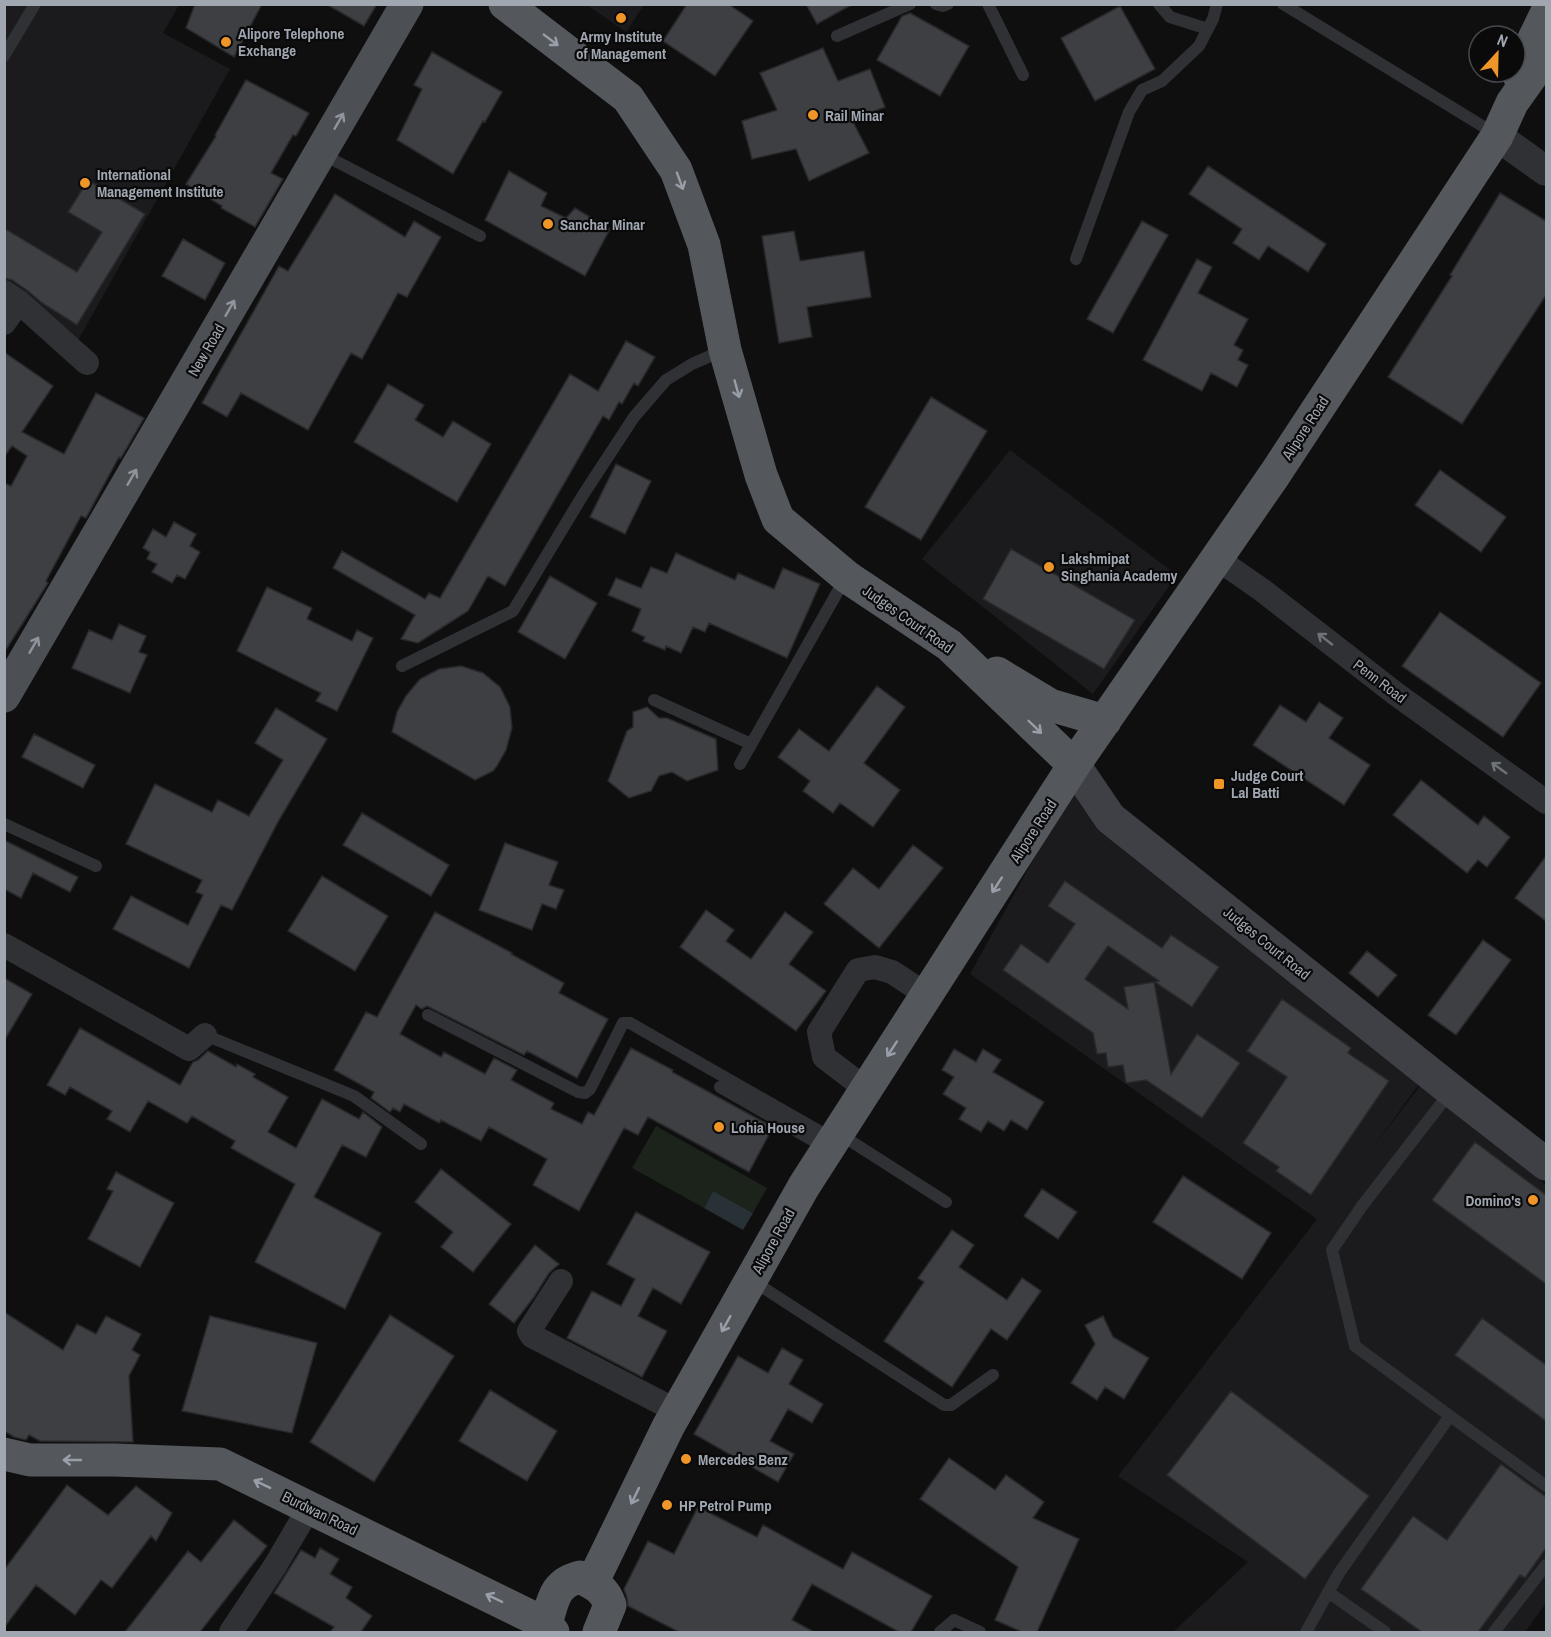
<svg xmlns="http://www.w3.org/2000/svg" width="1551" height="1637" font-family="'Archivo Narrow',sans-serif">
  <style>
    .built { fill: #1b1b1d }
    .green { fill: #1b231b }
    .water { fill: #283135 }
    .building { fill: #3e3f43; stroke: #29292c; stroke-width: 1.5 }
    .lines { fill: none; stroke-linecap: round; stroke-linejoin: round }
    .service { stroke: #303135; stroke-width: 12 }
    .minor { stroke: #303135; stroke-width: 24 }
    .tertiary { stroke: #303135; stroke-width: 30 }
    .secondary { stroke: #3e4045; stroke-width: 33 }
    .primary { stroke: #4c4f54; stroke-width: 33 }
    .trunk { stroke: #54585d; stroke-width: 33 }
    .oneway { stroke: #989fa9 }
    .oneway2 { stroke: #8f959e }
    .oneway3 { stroke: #6e7279 }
    .poi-dot { fill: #f09527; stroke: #0a0a0b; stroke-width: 2 }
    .labels { text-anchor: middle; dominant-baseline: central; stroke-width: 4.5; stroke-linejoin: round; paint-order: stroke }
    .poi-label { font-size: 15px; font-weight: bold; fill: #a0a7b1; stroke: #0a0a0b; text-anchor: start }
    .street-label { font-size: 15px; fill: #a0a7b1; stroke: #0a0a0b }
  </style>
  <rect width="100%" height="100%" fill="#0f0f10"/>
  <path class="built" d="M4,5h175l-16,28 67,36 -154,275 -71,-47z
    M587,5h57l-18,27z
    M1010,450l167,125 -84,119 -171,-135z
    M1073,788l349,292 -48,66 49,-64 123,103v418l-21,29h-352l75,-70 -130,-86 199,-257 -347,-245z"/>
  <path class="green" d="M656,1126l111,62 -14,25 -40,-22 -9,17 -72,-40z"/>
  <path class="water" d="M713,1191l40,22 -10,17 -39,-22z"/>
  <path class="building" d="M195,4h67l-28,53 -48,-29z
    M326,4h51l-13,22z
    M687,4h41l25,17 -38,55 -52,-35z
    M806,4h47l-36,20z
    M1120,6l35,63 -60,32 -34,-63z
    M910,13l59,33 -29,50 -63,-36 25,-44z
    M823,48l15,33 32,-12 15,38 -33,13 17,33 -60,28 -13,-32 -44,10 -10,-38 35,-11 -17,-37z
    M432,52l70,40 -17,30 -2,-1 -30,53 -56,-34 25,-51 -8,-4z
    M246,80l63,33 -13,23 -3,-1 -22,38 12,6 -28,48 -34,-19 1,-2 -36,-22 30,-48 -1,-1z
    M1208,166l118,78 -18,28 -40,-26 -9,14 -26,-17 9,-14 -53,-35z
    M509,171l38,22 -6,13 25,12 9,-10 35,21 -25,47 -100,-56z
    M88,180l57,34 -68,111 -35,-22 -14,-12 -16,-11 -8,-2v-50l73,44 25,-40 -34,-20z
    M1500,193l46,28v74l-84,129 -74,-47 64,-101 -2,-1z
    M335,194l70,43 9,-16 27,16 -34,60 -9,-4 -36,66 -11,-6 -43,77 -67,-37 -14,24 -25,-14 77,-137 9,5z
    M1142,221l26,14 -55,98 -26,-14z
    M794,231l6,30 64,-10 7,46 -64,10 5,30 -33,6 -17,-107z
    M183,239l42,24 -20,37 -43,-24z
    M1197,259l15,8 -14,26 50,26 -14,26 9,5 -5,10 10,5 -11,22 -26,-14 -9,18 -59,-31z
    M626,341l29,16 -17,29 -4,-3 -12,21 -3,-2 -10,18 -6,-4 -98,170 -17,-10 -20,35 -50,32 -17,-4 14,-24 -82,-47 9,-17 83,48 4,-6 11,5 130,-224 28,17z
    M4,352l49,34 -31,46 42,22 32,-61 48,25 -23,40 -2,-1 -33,61 -5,-2 -35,65 2,2 -44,70v-170l7,3 16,-30 -15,-10 -8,11z
    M388,384l36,21 -9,15 28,17 10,-16 38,23 -34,58 -103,-60z
    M931,397l56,34 -66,109 -56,-33z
    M616,464l35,17 -26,53 -35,-17z
    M1440,470l66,47 -25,35 -66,-47z
    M174,522l22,12 -6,12 10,6 -15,27 -8,-4 -5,8 -20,-11 5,-8 -10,-5 3,-7 -7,-4 10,-19 13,8z
    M1011,549l124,71 -31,49 -121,-70z
    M676,553l59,27 3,-7 36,16 9,-21 37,16 -33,74 -78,-35 -4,9 -12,-5 -12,26 -15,-7 -1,4 -22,-9 2,-4 -13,-6 9,-22 -33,-14 8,-17 25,10 10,-21 16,6z
    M550,576l47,27 -32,56 -47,-27z
    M267,587l45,21 -5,11 45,22 5,-11 16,8 -36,73 -21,-10 5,-8 -84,-42z
    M1440,612l101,71 -38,54 -101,-71z
    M119,624l27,12 -7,16 8,3 -17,38 -58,-25 17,-38 23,10z
    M461,666l22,7 17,14 10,20 2,21 -6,22 -9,16 -4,5 -18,9 -83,-48 5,-20 9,-16 14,-17 19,-10z
    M877,686l28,21 -41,56 36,27 -27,37 -33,-24 -7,10 -30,-22 7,-10 -32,-24 21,-28 30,22z
    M1319,702l24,16 -14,20 41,27 -26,40 -91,-60 27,-40 26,17z
    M647,707l12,11h8l49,21 2,31 -31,11 -15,-9 -13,4 -8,15 -22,7 -21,-17 19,-50 6,-4v-15z
    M276,708l51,31 -48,81 -47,90 -11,-5 -32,63 -76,-39 18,-33 57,29 15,-30 -7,-3 6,-12 -76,-36 29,-60 57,28 6,-12 31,16 34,-56 -28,-17z
    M34,734l61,31 -12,23 -61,-31z
    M1421,780l57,45 6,-9 26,21 -23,30 -9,-7 -11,13 -74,-58z
    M362,813l87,52 -18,31 -88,-51z
    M4,840l74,37 -8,15 -37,-19 -12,25 -17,-9z
    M505,843l53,19 -9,23 15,5 -8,19 -14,-5 -10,26 -53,-20z
    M913,845l30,23 -64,80 -55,-44 29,-36 26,21z
    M1546,856v65l-31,-23z
    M322,876l66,40 -33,55 -67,-40z
    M1065,881l97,67 9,-13 48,32 -27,40 -37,-25 4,-1 -51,-35 -23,33 43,30 -4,-22 30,-5 17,92 26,-40 43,29 -38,55 -56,-38 -20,3 -3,-18 -15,2 -2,-14 -9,1 -4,-21 -90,-63 18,-26 27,19 27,-39 -27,-18z
    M706,910l28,20 -8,11 25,18 34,-47 28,20 -24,32 37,27 -30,40 -116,-84z
    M435,912l77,41 -1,1 53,29 -5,10 49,26 -31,59 -50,-27 -3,4 -97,-49 -5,3 -6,-4 -16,29 41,23 3,-5 41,22 9,-16 23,12 -6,10 43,23 -3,6 31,15 6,-12 6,3 37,-67 42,22 -1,2 101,55 -24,45 -101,-55 -10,18 -14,-7 -45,83 -46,-26 14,-26 -58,-32 -8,14 -40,-21 -2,3 -35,-19 -4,8 -7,-4 -3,4 -19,-14 3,-6 -40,-22 32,-58 11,5z
    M1483,940l28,20 -55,75 -28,-20z
    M1367,951l30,24 -19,22 -29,-24z
    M4,978l28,16 -28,47z
    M1282,999l69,49 -3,5 41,28 -78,114 -35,-24 3,-4 -36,-24 44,-66 -40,-26z
    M80,1028l100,57 13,-23 5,-2 10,-9 28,16 1,-3 18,10 -2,3 35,20 -20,35 28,16 26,-49 37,20 4,-7 19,15 -16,30 -24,-12 -28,52 67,36 -36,76 -90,-47 40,-78 -64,-36 4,-7 -43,-25 -5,7 -39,-22 -18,31 -23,-13 5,-8 -42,-24 -5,8 -18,-10z
    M954,1049l22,13 7,-13 18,11 -8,12 51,30 -17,28 -16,-10 -7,11 -16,-10 -7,11 -22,-13 7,-11 -23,-14 11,-17 -12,-7z
    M1475,1142l71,53v89l-114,-84z
    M441,1169l70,55 -38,48 -32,-25 12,-15 -38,-30z
    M116,1172l58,31 -34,64 -52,-28 25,-48 -6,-2z
    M1183,1176l88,57 -29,46 -89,-57z
    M1042,1189l35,23 -19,27 -34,-23z
    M636,1212l74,40 -29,52 -28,-16 -15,28 29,15 -25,46 -75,-39 25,-47 29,15 14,-27 -28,-15z
    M952,1230l22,15 -15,22 48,33 15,-22 19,13 -34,49 -16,-11 -39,58 -68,-46 40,-59 -6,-4z
    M535,1245l24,19 -10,9 -15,24 -20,26 -25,-19z
    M4,1312l59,38 14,-26 19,10 10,-18 35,18 -9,16 8,5 -11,21 4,66 -93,-1 -11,-6 -3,5 -12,-3 -10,-6z
    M390,1315l64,41 -80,126 -64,-40z
    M210,1316l107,27 -25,90 -110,-22z
    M1103,1316l10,21 36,21 -25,41 -19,-12 -8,13 -26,-17 24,-39 -10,-19z
    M1482,1318l64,47v56l-91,-66z
    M782,1348l21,12 -14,24 34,20 -11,19 -24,-14 -18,32 24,13 -16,28 -84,-48 44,-78 30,17z
    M490,1390l67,41 -30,50 -68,-40z
    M1231,1391l138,105 -64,83 -138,-104z
    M949,1458l46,32 11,-15 38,27 -11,16 46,21 -42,93h-15l-27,-12 23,-53 -98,-68z
    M1501,1464l45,33v51l-21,30 -5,-3 -42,57h-56l-61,-43 52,-73 34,24z
    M67,1485l41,30 28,-29 36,27 -16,28 -5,-5 -39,52 -11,-8 -26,35 -39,-30 -32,43v-58z
    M698,1507l59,30 6,-12 80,44 9,-17 80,44 -21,36h-12l-87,-48 -20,36 22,12h-135l-51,-26 -1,-8 -3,-9 24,-48 26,13z
    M234,1520l33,26 -67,86h-75l63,-81 13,11z
    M320,1548l19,11 -9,15 22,13 -6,11 26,18 -11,16h-31l4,-5 -60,-34 27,-43 14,8z"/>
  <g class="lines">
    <path class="service" d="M936,4l7,2 5,-2
      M988,4l35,71
      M1159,4l11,13 38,12
      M1283,4l214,131
      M837,36l73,-32
      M4,56l31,-52
      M322,154l158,82
      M1076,259l53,-147 13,-22 20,-9 37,-35 14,-27 4,-15
      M402,666l111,-55 70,-116 51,-78 32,-37 26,-16 32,-14
      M654,700l97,44
      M740,764l106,-187
      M4,824l92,42
      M428,1015l150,77 7,1 5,-4 33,-66h7l203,116
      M205,1035l149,61 67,48
      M720,1087l106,61
      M838,1133l108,69
      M753,1281l191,124h7l42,-30
      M1450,1416l-95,-70 -23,-96 30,-44 89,-115
      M1328,1592l57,40
      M940,1632l14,-12 26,12
      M1306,1632l33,-59 111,-157 96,70
      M1494,1632l52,-67"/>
    <path class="minor" d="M4,292l15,10 68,61
      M4,323l15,-21
      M1216,558l46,32 134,104 150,108
      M4,945l185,104 16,-14
      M866,1089l-42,-32 -5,-25 39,-62 17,-3 17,5 35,23
      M561,1281l-32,50 3,5 145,75
      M231,1632l44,-66 34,-58"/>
    <path class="tertiary" d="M1497,136l49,35"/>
    <path class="secondary" d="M1074,765l36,53 341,272 95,74"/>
    <path class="primary" d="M4,696l403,-692"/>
    <path class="trunk" d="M505,4l123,94 48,72 28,75 21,105 36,125 17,44 69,58 102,68 125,120
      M1520,78l11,-33 15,-31
      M997,673l53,32 55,16
      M4,1454l26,6h85l105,4 326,160 7,8
      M592,1583l76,-156 136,-241 270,-421 201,-291 222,-338 15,-33 34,-48
      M546,1624c7,-23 8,-41 34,-47 15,8 24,11 30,28l-11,27"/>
  </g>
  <defs><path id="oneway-shaft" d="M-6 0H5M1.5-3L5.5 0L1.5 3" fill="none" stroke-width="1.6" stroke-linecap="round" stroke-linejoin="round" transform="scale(1.5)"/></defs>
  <g class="oneway">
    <use href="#oneway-shaft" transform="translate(551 40) rotate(37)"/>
    <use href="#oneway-shaft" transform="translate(680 181) rotate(70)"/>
    <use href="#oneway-shaft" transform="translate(737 389) rotate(74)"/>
    <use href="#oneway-shaft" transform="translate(1035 727) rotate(44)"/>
    <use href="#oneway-shaft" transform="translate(997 885) rotate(123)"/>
    <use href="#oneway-shaft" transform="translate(892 1049) rotate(123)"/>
    <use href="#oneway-shaft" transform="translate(726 1324) rotate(119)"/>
    <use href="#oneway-shaft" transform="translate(72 1460) rotate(180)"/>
    <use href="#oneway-shaft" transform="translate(262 1484) rotate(-154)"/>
    <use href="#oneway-shaft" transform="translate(635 1496) rotate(116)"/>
    <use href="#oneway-shaft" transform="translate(494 1598) rotate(-154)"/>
  </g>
  <g class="oneway2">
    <use href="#oneway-shaft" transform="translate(339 121) rotate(-60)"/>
    <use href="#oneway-shaft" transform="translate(230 308) rotate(-60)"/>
    <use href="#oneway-shaft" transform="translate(132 477) rotate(-60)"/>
    <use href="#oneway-shaft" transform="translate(34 645) rotate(-60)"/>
  </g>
  <g class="oneway3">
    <use href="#oneway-shaft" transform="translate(1325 639) rotate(-142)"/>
    <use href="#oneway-shaft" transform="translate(1499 768) rotate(-144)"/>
  </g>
  <g class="poi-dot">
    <circle cx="621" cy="18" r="6"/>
    <circle cx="226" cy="42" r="6"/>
    <circle cx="813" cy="115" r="6"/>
    <circle cx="85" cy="183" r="6"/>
    <circle cx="548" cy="224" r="6"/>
    <circle cx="1049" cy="567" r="6"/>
    <rect x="1213" y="778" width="12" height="12" rx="3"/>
    <circle cx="719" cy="1127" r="6"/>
    <circle cx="1533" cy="1200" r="6"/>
    <circle cx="686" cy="1459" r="6"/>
    <circle cx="667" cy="1505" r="6"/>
  </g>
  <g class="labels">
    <g class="poi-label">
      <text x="238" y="33">Alipore Telephone<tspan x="238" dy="17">Exchange</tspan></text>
      <text x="621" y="36" text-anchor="middle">Army Institute<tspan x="621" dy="17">of Management</tspan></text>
      <text x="825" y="115">Rail Minar</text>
      <text x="97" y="174">International<tspan x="97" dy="17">Management Institute</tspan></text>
      <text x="560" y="224">Sanchar Minar</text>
      <text x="1061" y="558">Lakshmipat<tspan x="1061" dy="17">Singhania Academy</tspan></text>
      <text x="1231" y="775">Judge Court<tspan x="1231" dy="17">Lal Batti</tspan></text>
      <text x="731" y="1127">Lohia House</text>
      <text x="1521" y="1200" text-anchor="end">Domino's</text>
      <text x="698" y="1459">Mercedes Benz</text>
      <text x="679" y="1505">HP Petrol Pump</text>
    </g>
    <g class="street-label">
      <text transform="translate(206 350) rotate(-60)">New Road</text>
      <text transform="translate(1305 428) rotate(-57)">Alipore Road</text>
      <text transform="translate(908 619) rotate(35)">Judges Court Road</text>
      <text transform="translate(1380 681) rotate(37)">Penn Road</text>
      <text transform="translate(1033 831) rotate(-57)">Alipore Road</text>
      <text transform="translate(1267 943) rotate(39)">Judges Court Road</text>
      <text transform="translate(773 1241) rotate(-61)">Alipore Road</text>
      <text transform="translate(320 1513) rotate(26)">Burdwan Road</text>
    </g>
  </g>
  <rect width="1551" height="1637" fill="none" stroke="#a0a7b1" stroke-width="12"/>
  <g transform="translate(1497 54) rotate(22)"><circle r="28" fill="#0a0a0b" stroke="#46494d" stroke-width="1.5"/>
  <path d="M0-4.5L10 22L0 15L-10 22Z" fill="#f09527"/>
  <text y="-9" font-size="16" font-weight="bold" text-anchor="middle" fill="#a0a7b1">N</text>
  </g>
</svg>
